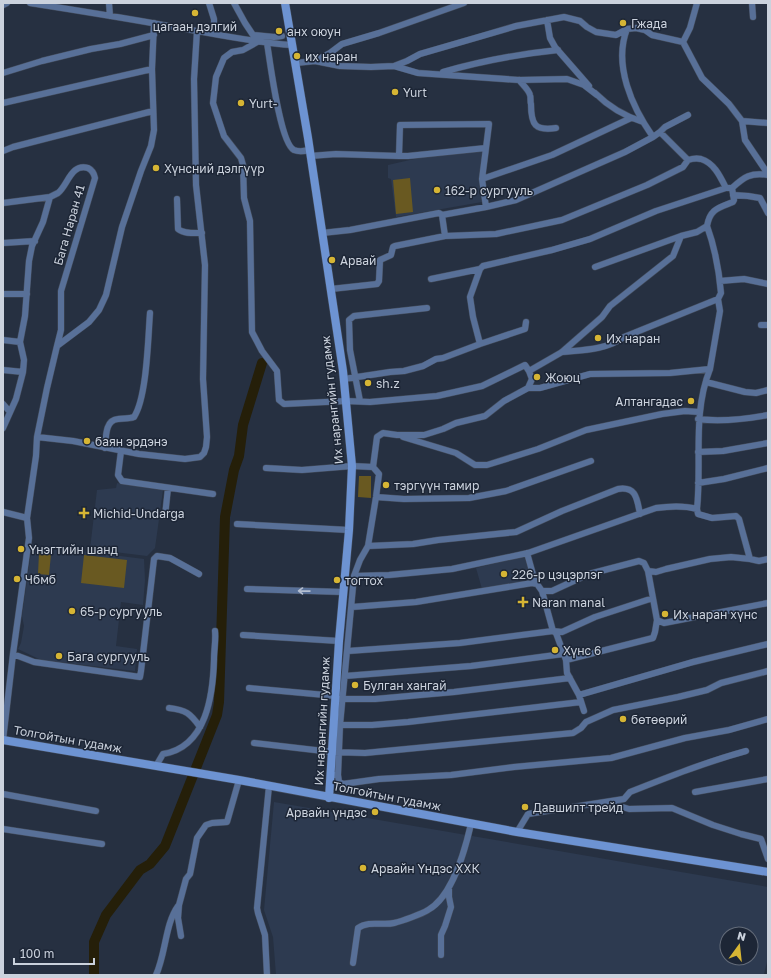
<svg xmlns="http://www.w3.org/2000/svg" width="771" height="978" font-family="'Golos Text',sans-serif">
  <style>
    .built { fill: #2d3a50; fill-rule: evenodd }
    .garden { fill: #695921 }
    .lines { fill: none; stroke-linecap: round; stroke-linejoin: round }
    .river { stroke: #251f09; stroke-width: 10 }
    .minor-casing { stroke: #444d5d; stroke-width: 7 }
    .secondary-casing { stroke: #444d5d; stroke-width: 9 }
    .minor { stroke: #587098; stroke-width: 6 }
    .secondary { stroke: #6d93d2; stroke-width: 8 }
    .oneway { stroke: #b4becf }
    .poi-dot { fill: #d6b534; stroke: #1d2636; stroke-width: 1.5 }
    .labels { text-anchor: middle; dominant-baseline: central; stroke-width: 3; stroke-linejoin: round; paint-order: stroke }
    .poi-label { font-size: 12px; fill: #cbd2dd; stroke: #1d2636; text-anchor: start }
    .street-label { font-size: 12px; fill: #cbd2dd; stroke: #1d2636 }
  </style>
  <rect width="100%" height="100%" fill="#263041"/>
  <path class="built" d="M484,151l-3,28 1,23 -86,15 -5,-38 -3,-1v-13l35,-8z
    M117,483l46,7 -8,58 -8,8 -57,-7 7,-59 19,-2z
    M32,545l112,14 1,21 -2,25 -22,-3 -5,44 21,3 -2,22 -94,-11 -23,-11 3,-6 3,-17 -2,-10z
    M524,556l8,24 -50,9 -6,-21z
    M274,802l494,85v71l-4,16 2,1h-490l-3,-38 -9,-27zM727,934h24v24h-24z"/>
  <path class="garden" d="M410,178l3,34 -17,2 -3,-34z
    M359,476h12v22l-13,-1z
    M39,553l12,1 -2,21 -11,-1z
    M84,555l43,5 -3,28 -43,-5z"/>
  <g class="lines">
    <path class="river" d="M94,975v-33l12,-27 34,-45 10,-6 15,-18 52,-131 2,-13 6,-185 9,-47 5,-14 4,-31 19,-62"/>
    <defs>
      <path id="minor" d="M30,3c44,7 89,14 133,22 43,7 85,17 129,20
        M109,3l1,13
        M209,3l5,16v15
        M234,3l11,20 8,12 21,2 8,-1
        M697,3l-7,25 -7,14 19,36 27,26 13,17 26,2
        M752,3l1,14
        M3,5l4,-2
        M547,20l3,18 5,9 34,39
        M259,41l-16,9 -11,2 -8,6 -8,19 -3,26 11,33 17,22 2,7 1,33 6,23 2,111 10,19 15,20 2,29 5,4 62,-3 24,1 67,-6 45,-10 43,-21 4,6
        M267,43c3,18 13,100 27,107 5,2 11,1 15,0
        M315,61l15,-8 12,-9 37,-11 85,-30
        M296,63l19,-2 25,5 31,1 23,-1 13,-5 13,-7 62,-18 34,-10 48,-9 16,4 7,6 9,5 20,3 11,-6 9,-1 9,2 7,5 31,7
        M394,66l24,7 101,7 48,-1 17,6 13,10
        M443,72c38,-11 76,-18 115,-22
        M3,73l39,-12 49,-12 29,-5 34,-9
        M519,80c3,4 10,10 11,15 1,2 0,6 1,9 0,21 4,27 25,24
        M595,93c14,14 29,23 48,29
        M3,103l149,-34
        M742,121l3,19 23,34
        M660,132l5,-5 23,-12
        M3,151l10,-4 140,-36
        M310,156l26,-2 63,2h9l78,-8 3,-24 -89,1 -1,31
        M482,179l4,-31
        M732,188c12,-11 19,-16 36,-13
        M733,195l15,1 12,2 8,15
        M177,199l1,30c6,5 16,4 24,4
        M3,203l47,-6
        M486,207l-4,-28 70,-24 79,-37
        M442,215l3,21
        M707,226c8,22 12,44 14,67l-3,6 2,12 -10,58c-18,45 -8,93 -13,140l1,5 14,4 24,-2 3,3 11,40 9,2 9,-2
        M322,233l28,-3 89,-17 3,2 44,-8 30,-7 109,-48 28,-15
        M3,243l32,-2
        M595,267l86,-31
        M431,279l49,-10
        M720,281l24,-2 24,5
        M331,289l46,-5 2,-3 1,-21 11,-5 2,-8 2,-1 50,-10 51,-2 66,-14 85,-35 36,-18 5,-7
        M3,294h24
        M761,325h7
        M3,340l17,2
        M480,344l45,-15 1,-7
        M562,352c21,-2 44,-2 62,-15l94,-38
        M3,370l20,2
        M344,379l46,-7 14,-1 19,-5 13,-7 7,-1 37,-14 -7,-27 -3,-20 10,-28 3,-3 69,-16 38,-11 66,-28 70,-23
        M706,382l39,10 11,1 12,-3
        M528,388h12l50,-14 80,-1 40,-4
        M360,401l-10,-51 -1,-30 5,-4 73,-8
        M3,404l7,8
        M698,419c23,3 48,0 70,-4
        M3,428l13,-29 7,-27 1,-12 -4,-18 5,-26 4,-55 3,-15 11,-24 7,-25c2,-1 6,-3 8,-4 10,-8 13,-30 30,-25 4,2 6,5 7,10l-34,113v39l-4,16
        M37,437l36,4 66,13 46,5 15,-2 4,-4 2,-6 1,-10 -4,-58 2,-114 -9,-80 -2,-106 3,-48
        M403,437l53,16 19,12h12l51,-16 48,-19 76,-16 23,-3 14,1
        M105,448c1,-11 0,-28 13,-29 6,-1 11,0 16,-2 13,-20 14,-79 16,-104
        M121,451l-3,24 4,6 91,13
        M698,452l25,-1 45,-8
        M373,467l4,-30 6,-4 14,2h27l19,-6 13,-6 29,-7 19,-15 24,-13 4,-9 -3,-8 33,-19 40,-35 8,-11 63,-50 8,-20 16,-4 10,-6c3,-17 11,-18 26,-24l1,-2 -2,-12h-6c-6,-12 -12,-25 -25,-29 -4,-1 -10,0 -13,1l-28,-28 -7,5c-21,-30 -40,-72 -26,-108
        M266,468l36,2 50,-4 21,1 6,7 -3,23 -8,49 -8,14 -6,16 -14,149 -2,50
        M698,483l26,-4 44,-11
        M376,497l28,2 65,-1 37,-7 85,-30
        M3,512l24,6
        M165,516l3,-28
        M237,524l112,6
        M368,546l45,-2 25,-4 78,-8 46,-21 56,-22c19,-3 19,11 22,25
        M527,553l7,25v5
        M648,571l9,49 7,3 104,-20
        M354,576l35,-1 63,-6 76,-16 128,-45c14,-2 27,-3 41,1
        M247,589l96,3
        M542,591l11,40 3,2 10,27 1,13 12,22 5,16
        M352,607l64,-5 116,-19 5,1 5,7h10l37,-17 50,-13 5,2 4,8 8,1 10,-3 44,-10 21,-2 19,2
        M243,635l96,6
        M348,651l112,-8 93,-12 9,1 33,-15 58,-19
        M13,654l21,8 106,15 1,-6 13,-112 3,-3 13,2 29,16
        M566,660l87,-22 2,-6 2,-12
        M345,676l126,-10 92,-12
        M249,688l87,8
        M579,695l114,-33 75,-18
        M339,699h36l79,-7 116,-14
        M169,708c17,2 21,5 31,19
        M337,725h35l36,-3 173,-20
        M3,740l10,-86 16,-116 -2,-20 9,-62 1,-19 10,-49 10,-42 32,-24 10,-12 7,-15 16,-68 19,-56 10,-25 3,-16 -2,-61 2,-46
        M254,743l78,9 33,1 208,-20 8,-5 5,-6 27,-12 65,-13 29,-7 14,-7 47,-12
        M156,766l7,-12c44,-7 50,-60 51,-95 0,-10 2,-19 1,-28
        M331,775h7l1,7 4,2 36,-5 72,-4 63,-8 97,-9 74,-20 44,-8 39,-11
        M695,792l73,-13
        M3,794l93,17
        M606,802l23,7 43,-1 41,17 28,9 20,5 7,20
        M3,829l99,15
        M517,832l11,-18 96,-15 6,-7c38,-15 76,-30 116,-41
        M181,936l-3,-18 1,-13 7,-26 4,-5 7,-36 9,-13 6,-2 15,-1 12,-42
        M441,955v-20l4,-9 6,-19 -2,-10v-8
        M353,963l5,-35c11,-8 25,-2 36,-5 8,-2 28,-9 34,-13 25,-14 37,-60 43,-86
        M156,975c10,-22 9,-51 22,-69
        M267,975l-2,-40 -7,-22 -1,-5 12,-122"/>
      <path id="secondary" d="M285,3l23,135 35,233 9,95 -3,64 -10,111 -10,157
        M3,740l236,40 278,52 251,40"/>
    </defs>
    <use href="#minor" class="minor-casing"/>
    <use href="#secondary" class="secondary-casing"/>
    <use href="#minor" class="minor"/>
    <use href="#secondary" class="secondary"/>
  </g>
  <defs><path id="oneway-shaft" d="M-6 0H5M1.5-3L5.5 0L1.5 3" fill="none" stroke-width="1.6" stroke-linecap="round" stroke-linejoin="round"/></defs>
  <use class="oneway" href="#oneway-shaft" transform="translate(304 591) rotate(-179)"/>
  <g class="poi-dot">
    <circle cx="195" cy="13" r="4"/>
    <circle cx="623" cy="23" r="4"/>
    <circle cx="279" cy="31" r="4"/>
    <circle cx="297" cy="56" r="4"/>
    <circle cx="395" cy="92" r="4"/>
    <circle cx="241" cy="103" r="4"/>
    <circle cx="156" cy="168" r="4"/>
    <circle cx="437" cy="190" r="4"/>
    <circle cx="332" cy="260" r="4"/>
    <circle cx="598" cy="338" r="4"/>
    <circle cx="537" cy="377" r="4"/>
    <circle cx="368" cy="383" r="4"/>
    <circle cx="691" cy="401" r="4"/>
    <circle cx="87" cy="441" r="4"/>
    <circle cx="386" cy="485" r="4"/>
    <path d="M82 507h4v4h4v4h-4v4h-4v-4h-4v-4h4z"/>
    <circle cx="21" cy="549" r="4"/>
    <circle cx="504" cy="574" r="4"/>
    <circle cx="17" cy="579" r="4"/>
    <circle cx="337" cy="580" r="4"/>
    <path d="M521 596h4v4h4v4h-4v4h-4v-4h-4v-4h4z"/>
    <circle cx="72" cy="611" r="4"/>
    <circle cx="665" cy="614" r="4"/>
    <circle cx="555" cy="650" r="4"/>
    <circle cx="59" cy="656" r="4"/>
    <circle cx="355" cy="685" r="4"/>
    <circle cx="623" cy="719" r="4"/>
    <circle cx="525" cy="807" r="4"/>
    <circle cx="375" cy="812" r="4"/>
    <circle cx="363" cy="868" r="4"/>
  </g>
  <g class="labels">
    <g class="poi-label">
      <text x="631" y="23">Гжада</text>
      <text x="195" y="26" text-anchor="middle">цагаан дэлгий</text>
      <text x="287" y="31">анх оюун</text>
      <text x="305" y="56">их наран</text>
      <text x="403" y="92">Yurt</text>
      <text x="249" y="103">Yurt-</text>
      <text x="164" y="168">Хүнсний дэлгүүр</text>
      <text x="445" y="190">162-р сургууль</text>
      <text x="340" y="260">Арвай</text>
      <text x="606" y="338">Их наран</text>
      <text x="545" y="377">Жоюц</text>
      <text x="376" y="383">sh.z</text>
      <text x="683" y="401" text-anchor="end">Алтангадас</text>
      <text x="95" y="441">баян эрдэнэ</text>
      <text x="394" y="485">тэргүүн тамир</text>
      <text x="93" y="513">Michid-Undarga</text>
      <text x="29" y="549">Үнэгтийн шанд</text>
      <text x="512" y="574">226-р цэцэрлэг</text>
      <text x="25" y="579">Чбмб</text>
      <text x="345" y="580">тогтох</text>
      <text x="532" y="602">Naran manal</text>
      <text x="80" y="611">65-р сургууль</text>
      <text x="673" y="614">Их наран хүнс</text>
      <text x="563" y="650">Хүнс 6</text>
      <text x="67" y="656">Бага сургууль</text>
      <text x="363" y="685">Булган хангай</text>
      <text x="631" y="719">бөтөөрий</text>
      <text x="533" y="807">Давшилт трейд</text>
      <text x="367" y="812" text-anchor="end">Арвайн үндэс</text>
      <text x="371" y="868">Арвайн Үндэс ХХК</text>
    </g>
    <g class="street-label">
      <text transform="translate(69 225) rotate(-74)">Бага Наран 41</text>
      <text transform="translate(332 400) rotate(-96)">Их нарангийн гудамж</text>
      <text transform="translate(322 721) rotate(-87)">Их нарангийн гудамж</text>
      <text transform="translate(68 739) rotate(10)">Толгойтын гудамж</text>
      <text transform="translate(387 796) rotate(11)">Толгойтын гудамж</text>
    </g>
  </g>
  <rect width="771" height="978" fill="none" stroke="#cbd2dd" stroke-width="8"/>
  <g transform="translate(739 946) rotate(15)"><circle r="19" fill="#1d2636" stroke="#636b79"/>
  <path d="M0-3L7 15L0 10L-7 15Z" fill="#d6b534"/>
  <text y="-6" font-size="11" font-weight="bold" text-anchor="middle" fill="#cbd2dd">N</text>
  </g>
  <path d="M14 958v6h80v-6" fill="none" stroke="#cbd2dd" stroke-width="2"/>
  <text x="20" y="958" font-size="12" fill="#cbd2dd" stroke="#1d2636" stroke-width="3" paint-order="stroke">100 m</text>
</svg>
